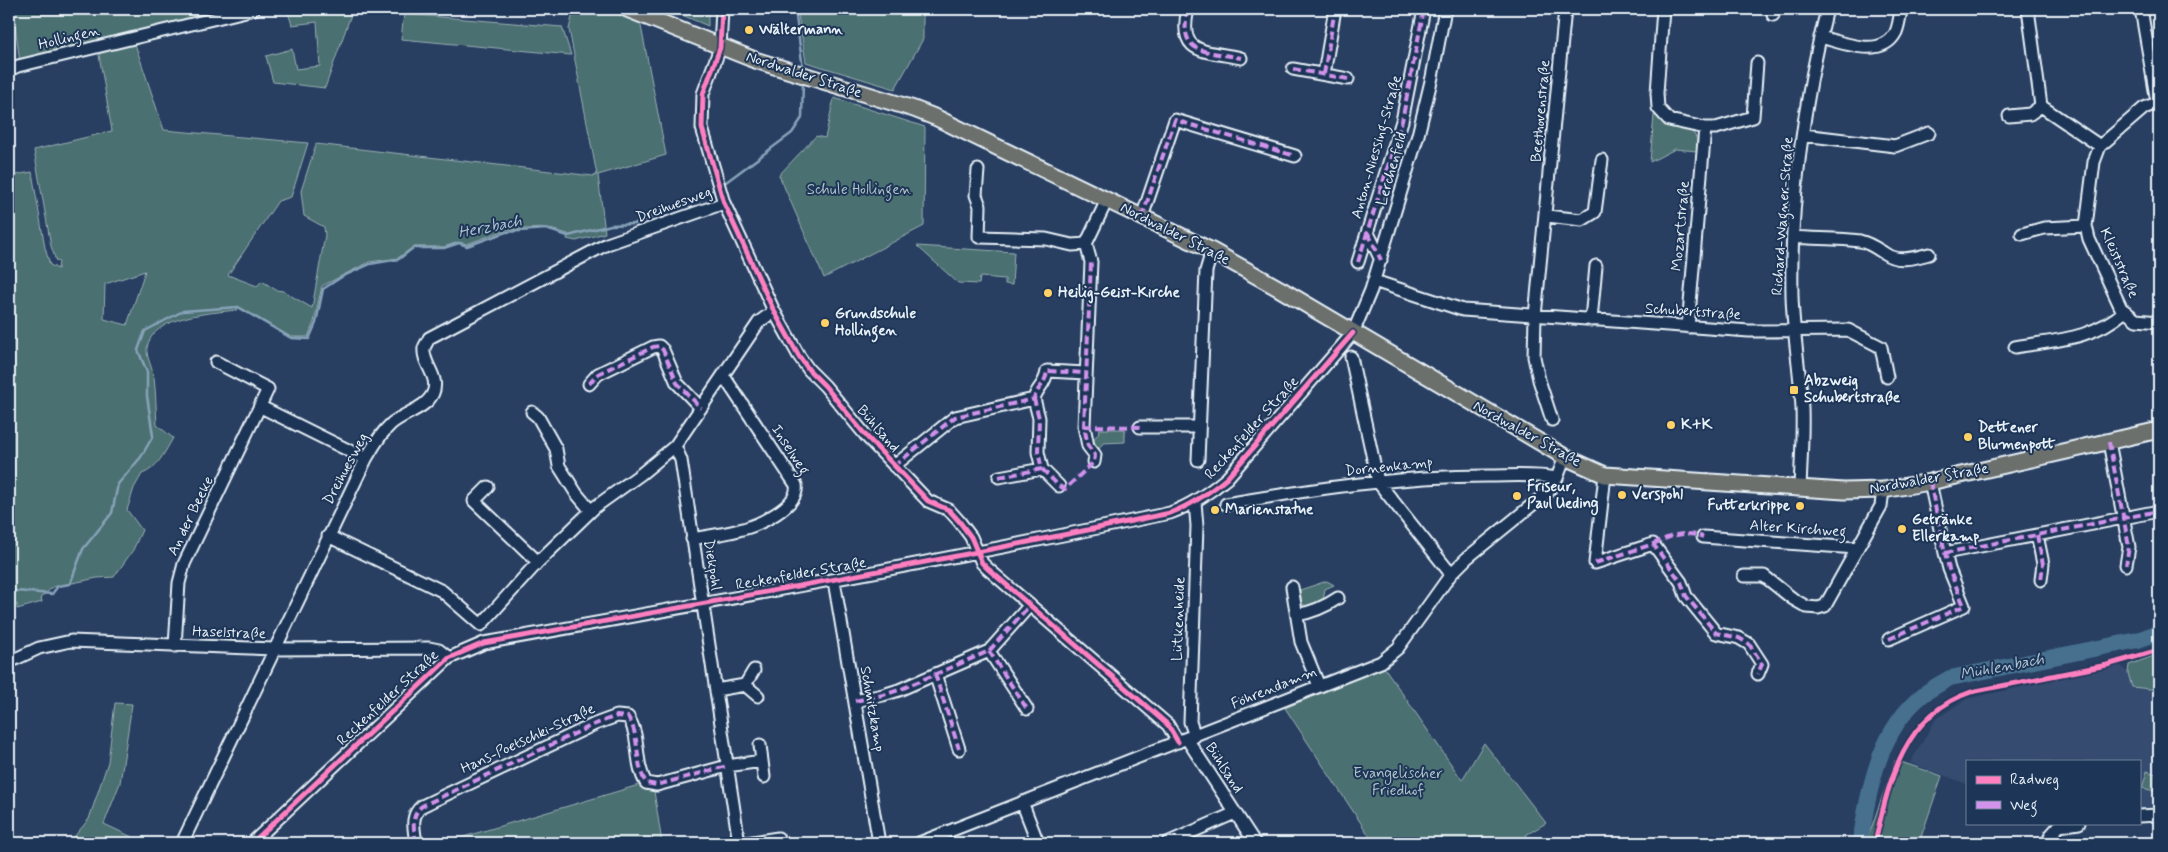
<svg xmlns="http://www.w3.org/2000/svg" width="2168" height="852" font-family="Mynerve,sans-serif">
  <style>
    .built { fill: #364b6f }
    .green { fill: #4b6f71; stroke: #9ab0b4; fill-rule: evenodd }
    .lines { fill: none; stroke-linecap: round; stroke-linejoin: round }
    .stream { stroke: #87a3b9; stroke-width: 2.5 }
    .river { stroke: #476f8f; stroke-width: 16 }
    .minor-casing { stroke: #e8f1f8; stroke-width: 15 }
    .major-casing { stroke: #e8f1f8; stroke-width: 19 }
    .minor { stroke: #1d3557; stroke-width: 11 }
    .major { stroke: #6c706d; stroke-width: 15 }
    .quiet { stroke: #d193ec; stroke-width: 4; stroke-dasharray: 8 4; stroke-linecap: butt }
    .cycleway-casing { stroke: #1d3557; stroke-width: 8 }
    .cycleway { stroke: #ff80c0; stroke-width: 5 }
    .poi-dot { fill: #ffd166; stroke: #1d3557; stroke-width: 2 }
    .labels { text-anchor: middle; dominant-baseline: central; stroke-width: 4; stroke-linejoin: round; paint-order: stroke }
    .poi-label { font-size: 15px; font-weight: bold; fill: #e8f1f8; stroke: #1d3557; text-anchor: start }
    .street-label { font-size: 15px; fill: #e8f1f8; stroke: #1d3557 }
    .park-label { font-size: 15px; fill: #b1c4c9; stroke: #1d3557 }
    .water-label { font-size: 16px; font-style: italic; fill: #b0c4d3; stroke: #1d3557 }
  </style>
  <rect width="100%" height="100%" fill="#283f62"/>
  <filter id="ink" filterUnits="userSpaceOnUse"><feTurbulence type="fractalNoise" baseFrequency=".02" numOctaves="2"/><feDisplacementMap in="SourceGraphic" scale="10" xChannelSelector="R" yChannelSelector="G"/><feConvolveMatrix kernelMatrix="1 2 1 2 8 2 1 2 1" color-interpolation-filters="sRGB"/></filter>
  <g filter="url(#ink)">
    <path class="built" d="M2120,665l8,8 4,14 27,3v125l-20,1v-55h-172v23l-57,-21 26,-44 30,-20z"/>
    <path class="green" d="M13,9h230l-223,54z
      M287,9h66l-28,79 -52,-6 -7,-26 26,-7 4,20 24,-3 -3,-44 -25,3z
      M574,9h37l29,12 26,134 -68,20 7,58 -29,8 -9,-2 1,-5 -22,-6 -41,2 -38,14 -9,-2 -14,5h-31l-15,11 -29,4 -47,24 -8,36 -6,15h-17l-53,-31 -1,4c-25,3 -85,5 -90,38 -1,9 6,21 7,30 2,16 2,31 3,47l16,13c-8,14 -16,31 -31,36l-8,14 -7,22 15,20 -9,20 -19,27 -17,1 -44,9 -12,10 1,5 -25,7v-5l-8,6v-434l23,-4 13,76 5,17 8,4 1,-7 -3,-1 -5,-15 -17,-96 78,-19 -14,-82 36,-8 30,89 144,13 -17,54 -13,4 -50,74 29,11 5,-5 14,9 7,1 29,17 13,-73 -1,-8 -20,-11 -3,-25 15,-47 277,32 4,-1 -28,-146zM145,271l-18,54 -23,-6 1,-35z
      M668,9h40v17z
      M797,9h126v30l-28,50 -89,-27z
      M9,11l6,53 -6,3z
      M404,14l158,13 9,28 -170,-16z
      M834,98l91,29 -1,99 -100,52 -45,-103 37,-39 9,2z
      M1654,115l38,16 5,8v12l-22,-2 -25,13z
      M917,246l97,6 -2,33 -7,-1v-5l-25,-2 -1,7 -21,-1z
      M1099,429h26v13l-22,1 -7,10 -7,-9 9,-10z
      M1327,581l7,4 -9,4 -2,12 -15,6 -6,-3 -2,-14z
      M2159,654v36l-27,-3 -4,-14 1,-8z
      M1384,667l78,113 22,-37 62,80 -20,12 5,8h-157l-89,-135z
      M115,703l17,1 -12,79 -16,41 41,19h-35l-13,-6 -5,6h-23l20,-24 19,-57z
      M1895,760l47,16 -23,67h-53z
      M2147,771l12,4v17l-17,-4z
      M639,785l15,6 8,52h-219z"/>
    <g class="lines">
      <path class="stream" d="M795,9l8,60
        M722,185l70,-52 10,-15 1,-38
        M9,596l7,-5 36,3 6,-8 12,-2 13,-35 29,-36 6,-29 23,-27 12,-21 -6,-40v-24l-9,-22 7,-19 38,-20 55,-4 53,31 18,1 7,-16 7,-34 20,-13 27,-12 29,-5 14,-11h31l15,-5 8,3 39,-14 40,-3 22,7 43,-11 23,-1 57,-23 26,-13"/>
      <path class="river" d="M1860,843c9,-53 18,-113 64,-149 8,-6 17,-11 26,-16l188,-38 21,-8"/>
      <defs>
        <path id="minor" d="M722,9l-2,39 -17,46 -1,34 22,75 50,108 25,45 10,14 16,16 42,51 61,64 21,9 10,11 12,16 11,26 5,5 181,157 10,17
          M1188,9c-11,47 17,41 53,49
          M1663,9l-6,84 1,15 11,12 36,8 -17,199
          M2028,9l13,97 59,40
          M2141,9l16,93
          M1773,15v-6
          M1820,37c22,5 62,23 76,-5 3,-7 4,-16 5,-23
          M1293,69l55,10
          M9,70l9,-4 236,-57
          M1324,74l11,-65
          M2159,102l-15,6 -44,38 -6,16 -8,64 3,13 32,69 15,12 23,2
          M2009,116l21,-2 11,-8
          M1705,128h11l37,-11 4,-54
          M1803,135l92,11 34,-13
          M978,170l-2,25 4,11 -1,31 67,2 26,6 14,-1
          M1547,216l35,4 13,-8 7,-52
          M1142,217l33,-97 120,36
          M1368,233l13,27
          M2022,234l22,-6 42,-2
          M1793,237c22,2 45,1 67,4 9,2 16,7 24,12 14,10 30,5 45,1
          M1358,262l44,-141 22,-112
          M1374,281l89,29 286,21 99,-1 33,17 6,30
          M1591,320l5,-54
          M2015,347c41,-7 77,-7 110,-36
          M1351,357l27,125 73,92
          M589,384l9,-10 55,-27 6,-1 4,4 14,33 24,25
          M261,407l105,52
          M532,412l6,5 18,32 3,17 17,27 15,18
          M1552,420l-13,-40 -5,-23 1,-41 30,-307
          M1140,427h59
          M2109,442l20,105 -3,18
          M675,446l6,14 58,383
          M1198,460l8,-189 6,-20
          M1094,462l1,-7 -7,-9 -4,-20 7,-164 -5,-18 21,-44
          M894,466l61,-49 79,-18c3,-12 11,-13 13,-28l39,2
          M1042,469l17,17
          M1605,475l-10,88 58,-19 28,38 5,14 30,37 23,5 10,6 13,20 -4,10
          M999,477l43,-8 -4,-17 1,-34 -5,-19
          M1930,482l15,71 214,-42
          M488,487l-14,14 64,61
          M1800,488c1,-27 3,-54 2,-80 -2,-38 -9,-75 -10,-113 -2,-93 12,-196 35,-286
          M1195,502l2,24 -7,196 5,14
          M1226,504c86,-15 174,-28 262,-28 23,0 46,-2 69,2
          M2037,535l6,29 -2,16
          M328,536l114,55 39,34 57,-63 57,-55 46,-33 34,-28 84,-124 15,-11
          M1703,537l153,11
          M692,539c16,-3 32,-5 47,-9 18,-4 61,-24 57,-45l-73,-110
          M1744,576h20l29,23 14,8 11,1 7,-2 56,-100 2,-16
          M834,581l45,262
          M1292,587l9,55 18,44
          M1297,615c16,-3 28,-8 41,-17
          M1889,639l75,-33 -15,-37 -4,-16
          M175,646l4,-63 5,-19 84,-175 -52,-27
          M989,651l38,58
          M9,662l30,-14 32,-7 202,8 156,-1 10,2 10,8
          M754,670l-9,15 13,11
          M935,674l24,75
          M716,690l29,-5
          M855,701l28,-6 16,-5 90,-39 41,-46
          M1187,739l68,104
          M760,745l4,32
          M1022,802l16,41
          M2139,816l20,-1
          M182,843l184,-384c7,-12 14,-25 25,-35 12,-11 35,-15 42,-31 7,-17 -11,-29 -9,-45 1,-3 4,-7 5,-10l178,-94 117,-41
          M252,843l197,-185 35,-15c229,-41 458,-82 686,-130 22,-8 39,-20 57,-35l126,-145 18,-43 47,-155 14,-58 13,-68
          M416,843c-2,-15 -6,-27 6,-37l173,-82 22,-8 11,1c13,20 6,46 18,66l11,2 70,-19 35,-5
          M746,843l32,-5
          M919,843l462,-181 17,-14 53,-74 16,-16 81,-66 9,-14 8,-21
          M1167,843l68,-30
          M2047,843l4,-8 8,-9 20,-3"/>
        <path id="major" d="M627,9l128,51 159,49 23,9 275,133 68,38 285,168 40,18 239,16 39,-1 47,-8 229,-52"/>
      </defs>
      <use href="#minor" class="minor-casing"/>
      <use href="#major" class="major-casing"/>
      <use href="#minor" class="minor"/>
      <use href="#major" class="major"/>
      <path class="quiet" d="M1188,9c-11,47 17,41 53,49
        M1293,69l55,10
        M1324,74l11,-65
        M1142,217l33,-97 120,36
        M1368,233l13,27
        M1358,262l44,-141 22,-112
        M589,384l9,-10 55,-27 6,-1 4,4 14,33 24,25
        M1084,426l56,1
        M2109,442l20,105 -3,18
        M894,466l61,-49 79,-18c3,-12 11,-13 13,-28l39,2
        M1042,469l17,17 6,3 29,-27 1,-7 -7,-9 -4,-20 7,-164
        M999,477l43,-8 -4,-17 1,-34 -5,-19
        M1930,482l15,71 214,-42
        M2037,535l6,29 -2,16
        M1653,544c17,-8 31,-14 50,-7
        M1595,563l58,-19 28,38 5,14 30,37 23,5 10,6 13,20 -4,10
        M1889,639l75,-33 -15,-37 -4,-16
        M989,651l38,58
        M935,674l24,75
        M855,701l28,-6 16,-5 90,-39 41,-46
        M416,843c-2,-15 -6,-27 6,-37l173,-82 22,-8 11,1c13,20 6,46 18,66l11,2 70,-19"/>
      <defs>
        <path id="cycleway" d="M722,9l-2,39 -17,46 -1,34 22,75 50,108 25,45 10,14 16,16 42,51 61,64 21,9 10,11 12,16 11,26 5,5 181,157 10,17
          M252,843l197,-185 35,-15c229,-41 458,-82 686,-130 22,-8 39,-20 57,-35l126,-145
          M1875,843c14,-62 28,-128 96,-151l136,-27 52,-15"/>
      </defs>
      <use href="#cycleway" class="cycleway-casing"/>
      <use href="#cycleway" class="cycleway"/>
    </g>
  </g>
  <g class="poi-dot">
    <circle cx="749" cy="30" r="5"/>
    <circle cx="1048" cy="293" r="5"/>
    <circle cx="825" cy="323" r="5"/>
    <rect x="1789" y="385" width="10" height="10" rx="2.5"/>
    <circle cx="1671" cy="425" r="5"/>
    <circle cx="1968" cy="437" r="5"/>
    <circle cx="1622" cy="495" r="5"/>
    <circle cx="1517" cy="496" r="5"/>
    <circle cx="1800" cy="506" r="5"/>
    <circle cx="1215" cy="510" r="5"/>
    <circle cx="1902" cy="529" r="5"/>
  </g>
  <g class="labels">
    <g class="poi-label">
      <text x="759" y="30">Wältermann</text>
      <text x="1058" y="293">Heilig-Geist-Kirche</text>
      <text x="835" y="314">Grundschule<tspan x="835" dy="17">Hollingen</tspan></text>
      <text x="1804" y="381">Abzweig<tspan x="1804" dy="17">Schubertstraße</tspan></text>
      <text x="1681" y="425">K+K</text>
      <text x="1978" y="428">Dettener<tspan x="1978" dy="17">Blumenpott</tspan></text>
      <text x="1527" y="487">Friseur,<tspan x="1527" dy="17">Paul Ueding</tspan></text>
      <text x="1632" y="495">Verspohl</text>
      <text x="1790" y="506" text-anchor="end">Futterkrippe</text>
      <text x="1225" y="510">Marienstatue</text>
      <text x="1912" y="520">Getränke<tspan x="1912" dy="17">Ellerkamp</tspan></text>
    </g>
    <g class="street-label">
      <text transform="translate(69 38) rotate(-14)">Hollingen</text>
      <text transform="translate(804 75) rotate(18)">Nordwalder Straße</text>
      <text transform="translate(1541 111) rotate(-85)">Beethovenstraße</text>
      <text transform="translate(1377 147) rotate(-74)">Anton-Niessing-Straße</text>
      <text transform="translate(1392 169) rotate(-74)">Lerchenfeld</text>
      <text transform="translate(674 205) rotate(-20)">Dreihuesweg</text>
      <text transform="translate(1783 216) rotate(-86)">Richard-Wagner-Straße</text>
      <text transform="translate(1681 226) rotate(-85)">Mozartstraße</text>
      <text transform="translate(1175 234) rotate(27)">Nordwalder Straße</text>
      <text transform="translate(2119 263) rotate(66)">Kleiststraße</text>
      <text transform="translate(1693 312) rotate(4)">Schubertstraße</text>
      <text transform="translate(1252 428) rotate(-48)">Reckenfelder Straße</text>
      <text transform="translate(878 429) rotate(49)">Bühlsand</text>
      <text transform="translate(1527 434) rotate(29)">Nordwalder Straße</text>
      <text transform="translate(790 450) rotate(57)">Inselweg</text>
      <text transform="translate(1389 467) rotate(-6)">Dornenkamp</text>
      <text transform="translate(346 469) rotate(-62)">Dreihuesweg</text>
      <text transform="translate(1929 479) rotate(-10)">Nordwalder Straße</text>
      <text transform="translate(191 516) rotate(-64)">An der Beeke</text>
      <text transform="translate(1798 529) rotate(4)">Alter Kirchweg</text>
      <text transform="translate(712 565) rotate(81)">Diekpohl</text>
      <text transform="translate(801 574) rotate(-10)">Reckenfelder Straße</text>
      <text transform="translate(1179 619) rotate(-88)">Lütkenheide</text>
      <text transform="translate(229 633) rotate(2)">Haselstraße</text>
      <text transform="translate(1274 688) rotate(-22)">Föhrendamm</text>
      <text transform="translate(388 698) rotate(-43)">Reckenfelder Straße</text>
      <text transform="translate(872 709) rotate(80)">Schmitzkamp</text>
      <text transform="translate(528 739) rotate(-25)">Hans-Poetschki-Straße</text>
      <text transform="translate(1224 768) rotate(57)">Bühlsand</text>
    </g>
    <g class="park-label">
      <text x="859" y="190">Schule Hollingen</text>
      <text x="1398" y="774">Evangelischer<tspan x="1398" dy="17">Friedhof</tspan></text>
    </g>
    <g class="water-label">
      <text transform="translate(490 227) rotate(-11)">Herzbach</text>
      <text transform="translate(2002 667) rotate(-11)">Mühlenbach</text>
    </g>
  </g>
  <rect width="2168" height="852" fill="none" stroke="#1d3557" stroke-width="30"/>
  <rect x="15" y="15" width="2138" height="822" fill="none" stroke="#e8f1f8" stroke-width="2" filter="url(#ink)"/>
  <rect x="1966" y="760" width="175" height="65" fill="#1d3557" stroke="#6e8097"/>
  <rect x="1976" y="776" width="25" height="8" fill="#ff80c0" stroke="#6e8097"/>
  <text x="2010" y="784" font-size="15" fill="#e8f1f8">Radweg</text>
  <rect x="1976" y="801" width="25" height="8" fill="#d193ec" stroke="#6e8097"/>
  <text x="2010" y="810" font-size="15" fill="#e8f1f8">Weg</text>
</svg>
